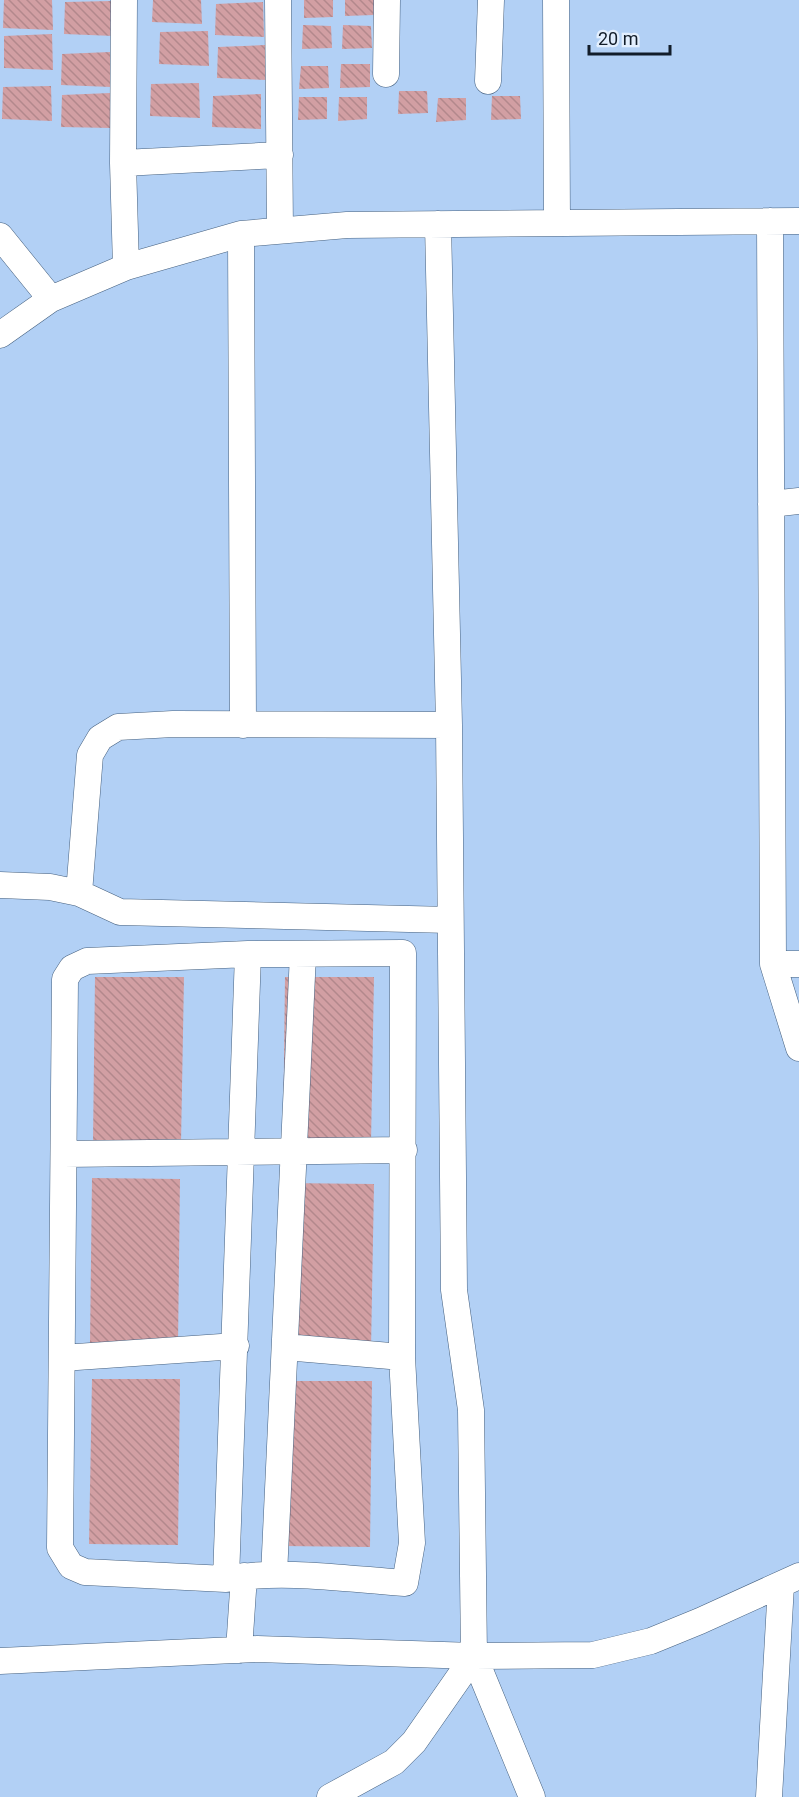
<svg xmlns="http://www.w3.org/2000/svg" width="799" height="1797" font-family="Roboto,sans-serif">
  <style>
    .building { fill: url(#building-back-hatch) }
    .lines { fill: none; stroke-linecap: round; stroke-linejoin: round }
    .street-casing { stroke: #45607f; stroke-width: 27 }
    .street { stroke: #fff; stroke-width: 26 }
  </style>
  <defs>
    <pattern id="building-back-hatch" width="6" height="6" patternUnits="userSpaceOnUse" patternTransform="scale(1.5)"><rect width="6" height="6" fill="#d29fa3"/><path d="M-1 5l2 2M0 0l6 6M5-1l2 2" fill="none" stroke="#b3888c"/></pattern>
  </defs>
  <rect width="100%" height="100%" fill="#b2d0f5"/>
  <path class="building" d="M4,0h48l1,30 -50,-2z
    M153,0h48l1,24 -50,-2z
    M304,0h29v17l-29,1z
    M345,0h29v15l-29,1z
    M112,1l2,35 -50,-2 1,-32z
    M263,2l1,35 -49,-2 1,-31z
    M303,25l28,1 1,22 -30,1z
    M343,25l28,1 1,22 -30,1z
    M208,31l1,35 -50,-2 1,-32z
    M52,34l1,36 -49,-2v-32z
    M265,45l2,35 -50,-2 1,-31z
    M110,52l1,35 -50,-2 1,-31z
    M341,64h29v23l-30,1z
    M301,66h27l1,22 -30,1z
    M199,83l1,35 -50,-2 1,-32z
    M51,86l1,35 -50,-2 1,-32z
    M399,91h28l1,22 -30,1z
    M110,93l1,35 -50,-1 1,-32z
    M261,94v35l-49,-2 1,-31z
    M492,96h28l1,23 -30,1z
    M299,97h28v22l-29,1z
    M339,97h28v22l-29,2z
    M438,98h28v22l-30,2z
    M95,977h89l-3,166 -88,-1z
    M285,977h89l-3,166 -88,-1z
    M92,1178l88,1 -2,165 -88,-1z
    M285,1183l89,1 -3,165h-88z
    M92,1379h88l-2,166 -89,-1z
    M284,1381h88l-2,166 -88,-1z"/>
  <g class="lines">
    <defs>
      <path id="street" d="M124,0l-1,163 3,104
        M278,0l2,230
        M556,0l1,223
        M386,74l1,-74
        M488,81l3,-81
        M123,163l157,-8
        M770,221l3,743 26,84
        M438,224l11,501 5,565 17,120 3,246 58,141
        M241,234l2,491
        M0,236l51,63
        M0,335l51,-36 75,-32 115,-33 106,-9 452,-4
        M771,504l28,-3
        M0,885l50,2 29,6 41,19 330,8
        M79,893l11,-138 10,-17 18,-11 55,-3 276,1
        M403,953l-1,404 10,186 -7,40c-58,-4 -122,-14 -179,-4l-141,-7 -14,-6 -11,-18 5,-569 7,-11 15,-7 161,-7z
        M773,964h26
        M64,1154l340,-4
        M285,1347l117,10
        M62,1358l174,-12
        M274,1575l29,-621
        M226,1579c9,-208 13,-417 22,-625
        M239,1650l5,-74
        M0,1661l257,-12 217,7 119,-1 58,-14 49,-20 99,-45
        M330,1797l64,-35 20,-20 60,-86
        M769,1797l12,-212"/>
    </defs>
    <use href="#street" class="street-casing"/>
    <use href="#street" class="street"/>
  </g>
  <path d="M589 45v9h81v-9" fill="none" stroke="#121d2a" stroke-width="3"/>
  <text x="598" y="45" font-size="18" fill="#121d2a" stroke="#e3effe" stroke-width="4.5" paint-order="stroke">20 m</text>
</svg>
